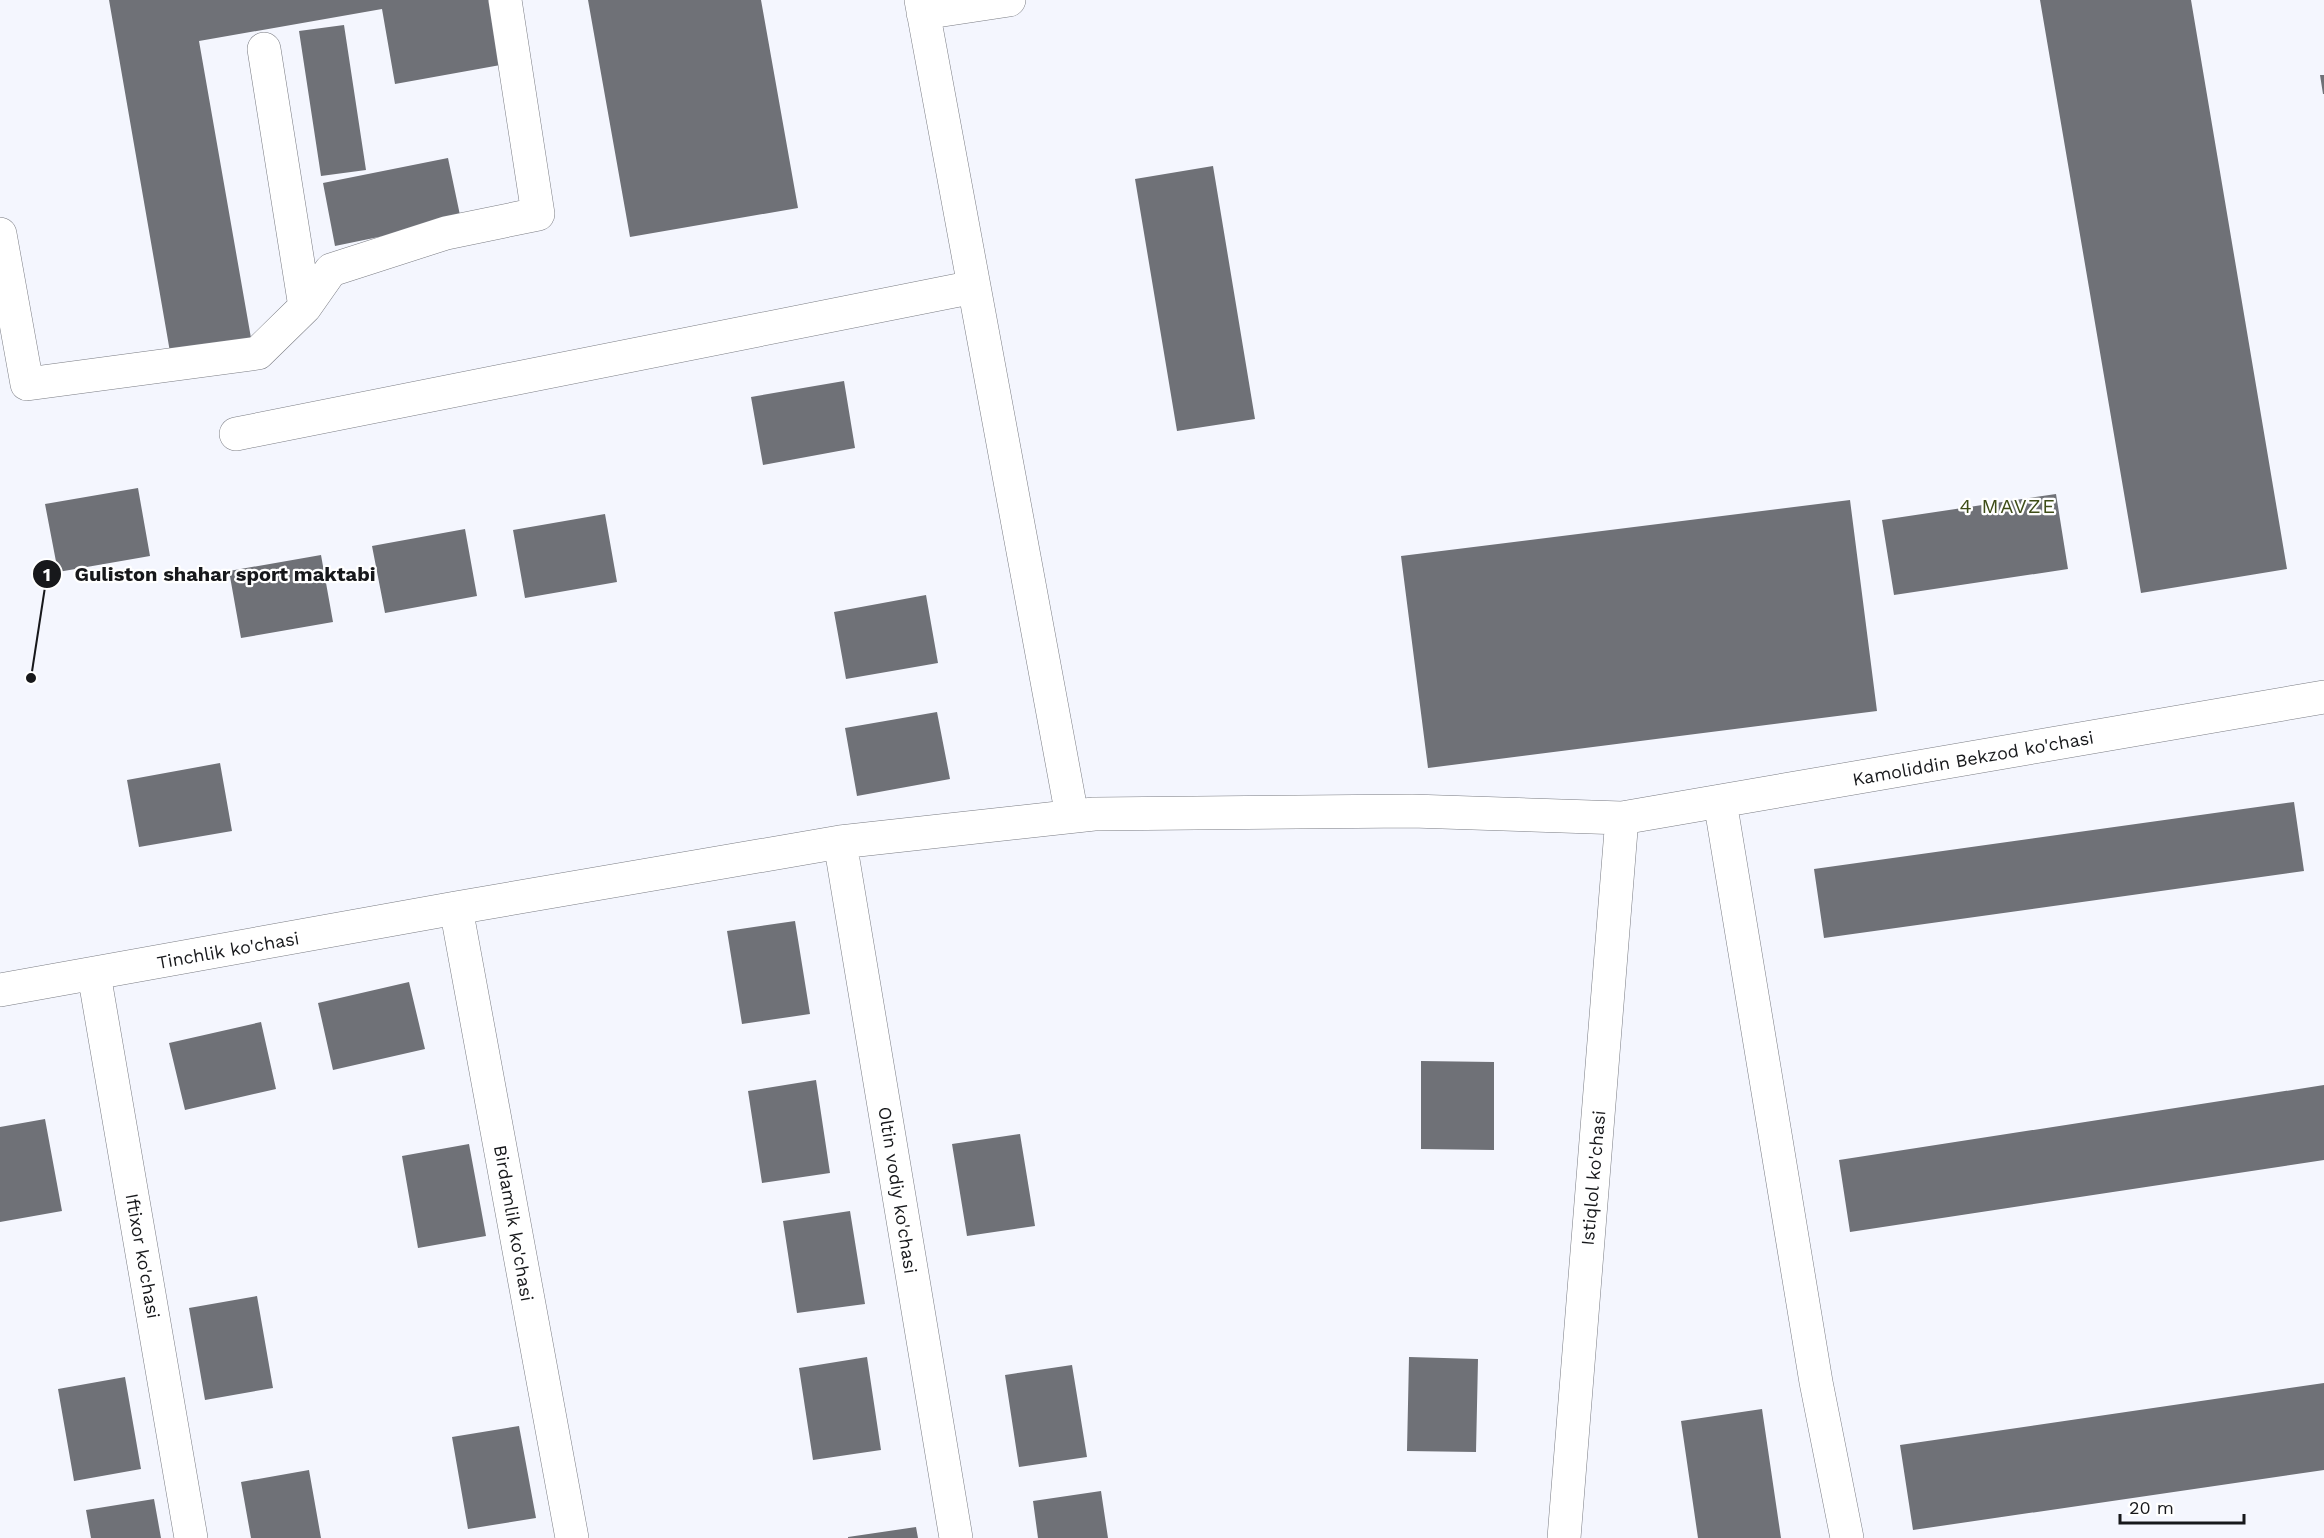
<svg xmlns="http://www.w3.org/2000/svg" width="2324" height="1538" font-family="'Work Sans',sans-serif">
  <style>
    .building { fill: #6f7177 }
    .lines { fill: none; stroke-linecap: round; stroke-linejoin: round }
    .street-casing { stroke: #7a7c83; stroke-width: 34 }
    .street { stroke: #fff; stroke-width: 33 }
    .labels { text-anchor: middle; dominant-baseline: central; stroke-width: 4.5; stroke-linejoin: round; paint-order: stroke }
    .street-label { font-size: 18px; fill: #17181b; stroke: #fff }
    .neighbourhood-label { font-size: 20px; letter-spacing: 1.5px; fill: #3e4d17; stroke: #fff }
    .leader { fill: none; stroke: #17181b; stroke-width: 2 }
    .callout-dot { fill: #17181b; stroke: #fff; stroke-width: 2 }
    .mark-label { font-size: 18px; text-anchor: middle; font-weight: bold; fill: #fff }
    .callout-label { font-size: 20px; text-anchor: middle; font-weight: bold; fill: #17181b; stroke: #fff; stroke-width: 4.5; stroke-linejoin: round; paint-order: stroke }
  </style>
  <rect width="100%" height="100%" fill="#f4f6fe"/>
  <path class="building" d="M109,0h386l11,64 -111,20 -13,-75 -183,32 52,297 -81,14z
    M588,0h173l37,208 -168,29z
    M2040,0h151l96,569 -146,24z
    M344,25l22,145 -45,6 -22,-145z
    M2320,75h4v19h-1z
    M448,158l13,62 -126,26 -12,-63z
    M1213,166l42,253 -78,12 -42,-252z
    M844,381l11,67 -92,17 -12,-68z
    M138,488l12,68 -92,16 -13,-68z
    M2056,494l12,75 -174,26 -12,-75z
    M1850,500l27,211 -449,57 -27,-212z
    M605,514l12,68 -92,16 -12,-68z
    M465,529l12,67 -92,17 -13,-67z
    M321,555l12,67 -92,16 -12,-67z
    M926,595l12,68 -92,16 -12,-67z
    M937,712l13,67 -93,17 -12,-68z
    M220,763l12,68 -93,16 -12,-67z
    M2294,802l10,69 -480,67 -10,-69z
    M795,921l15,93 -68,10 -15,-93z
    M409,982l16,67 -92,21 -15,-67z
    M261,1022l15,67 -91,21 -16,-67z
    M1421,1061l73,1v88l-73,-1z
    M816,1080l14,93 -68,10 -14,-92z
    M2324,1085v75l-474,72 -11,-72z
    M45,1119l17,92 -62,11v-95z
    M1020,1134l15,92 -68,10 -15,-92z
    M469,1144l17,92 -68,12 -16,-92z
    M850,1211l15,93 -68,9 -14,-92z
    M257,1296l16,92 -68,12 -16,-92z
    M867,1357l14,93 -68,10 -14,-92z
    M1409,1357l69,2 -2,93 -69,-1z
    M1072,1365l15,92 -68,10 -14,-92z
    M125,1377l16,92 -67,12 -16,-92z
    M2324,1383v87l-411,60 -13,-85z
    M1762,1409l19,129h-83l-17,-117z
    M519,1426l17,92 -68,11 -16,-92z
    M309,1470l12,68h-70l-10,-56z
    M1101,1491l7,47h-70l-5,-37z
    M154,1499l7,39h-70l-5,-28z
    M916,1527l2,11h-70v-1z"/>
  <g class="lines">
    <defs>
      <path id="street" d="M921,0l151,816
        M923,13l86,-13
        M264,49l41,258
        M0,234l27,150 231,-31 47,-46 26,-37 115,-37 92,-19 -33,-214
        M236,434l738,-147
        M1720,801l96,581 31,156
        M840,842l116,696
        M456,908l116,630
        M94,974l97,564
        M0,990l456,-82 384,-66 254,-28 318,-3 210,7 702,-121
        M1564,1538l58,-720"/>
    </defs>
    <use href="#street" class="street-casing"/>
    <use href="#street" class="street"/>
  </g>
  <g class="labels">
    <g class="street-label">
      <text transform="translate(1973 758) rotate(-10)">Kamoliddin Bekzod ko'chasi</text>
      <text transform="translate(228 950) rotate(-10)">Tinchlik ko'chasi</text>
      <text transform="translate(1593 1178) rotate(-85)">Istiqlol ko'chasi</text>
      <text transform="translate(898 1190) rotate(81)">Oltin vodiy ko'chasi</text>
      <text transform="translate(514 1223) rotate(80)">Birdamlik ko'chasi</text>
      <text transform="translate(143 1256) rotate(80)">Iftixor ko'chasi</text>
    </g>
    <g class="neighbourhood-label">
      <text x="2008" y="506">4 MAVZE</text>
    </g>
  </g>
  <path class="leader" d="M31 678L47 574"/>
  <g class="callout-dot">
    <circle cx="31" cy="678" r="6"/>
    <circle cx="47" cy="574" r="15"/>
  </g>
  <g class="mark-label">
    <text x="47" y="581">1</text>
  </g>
  <g class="callout-label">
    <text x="225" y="581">Guliston shahar sport maktabi</text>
  </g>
  <path d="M2120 1514v9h124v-9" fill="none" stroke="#17181b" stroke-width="3"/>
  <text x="2129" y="1514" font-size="18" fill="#17181b" stroke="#ffffff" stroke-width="4.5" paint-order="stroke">20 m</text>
</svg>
